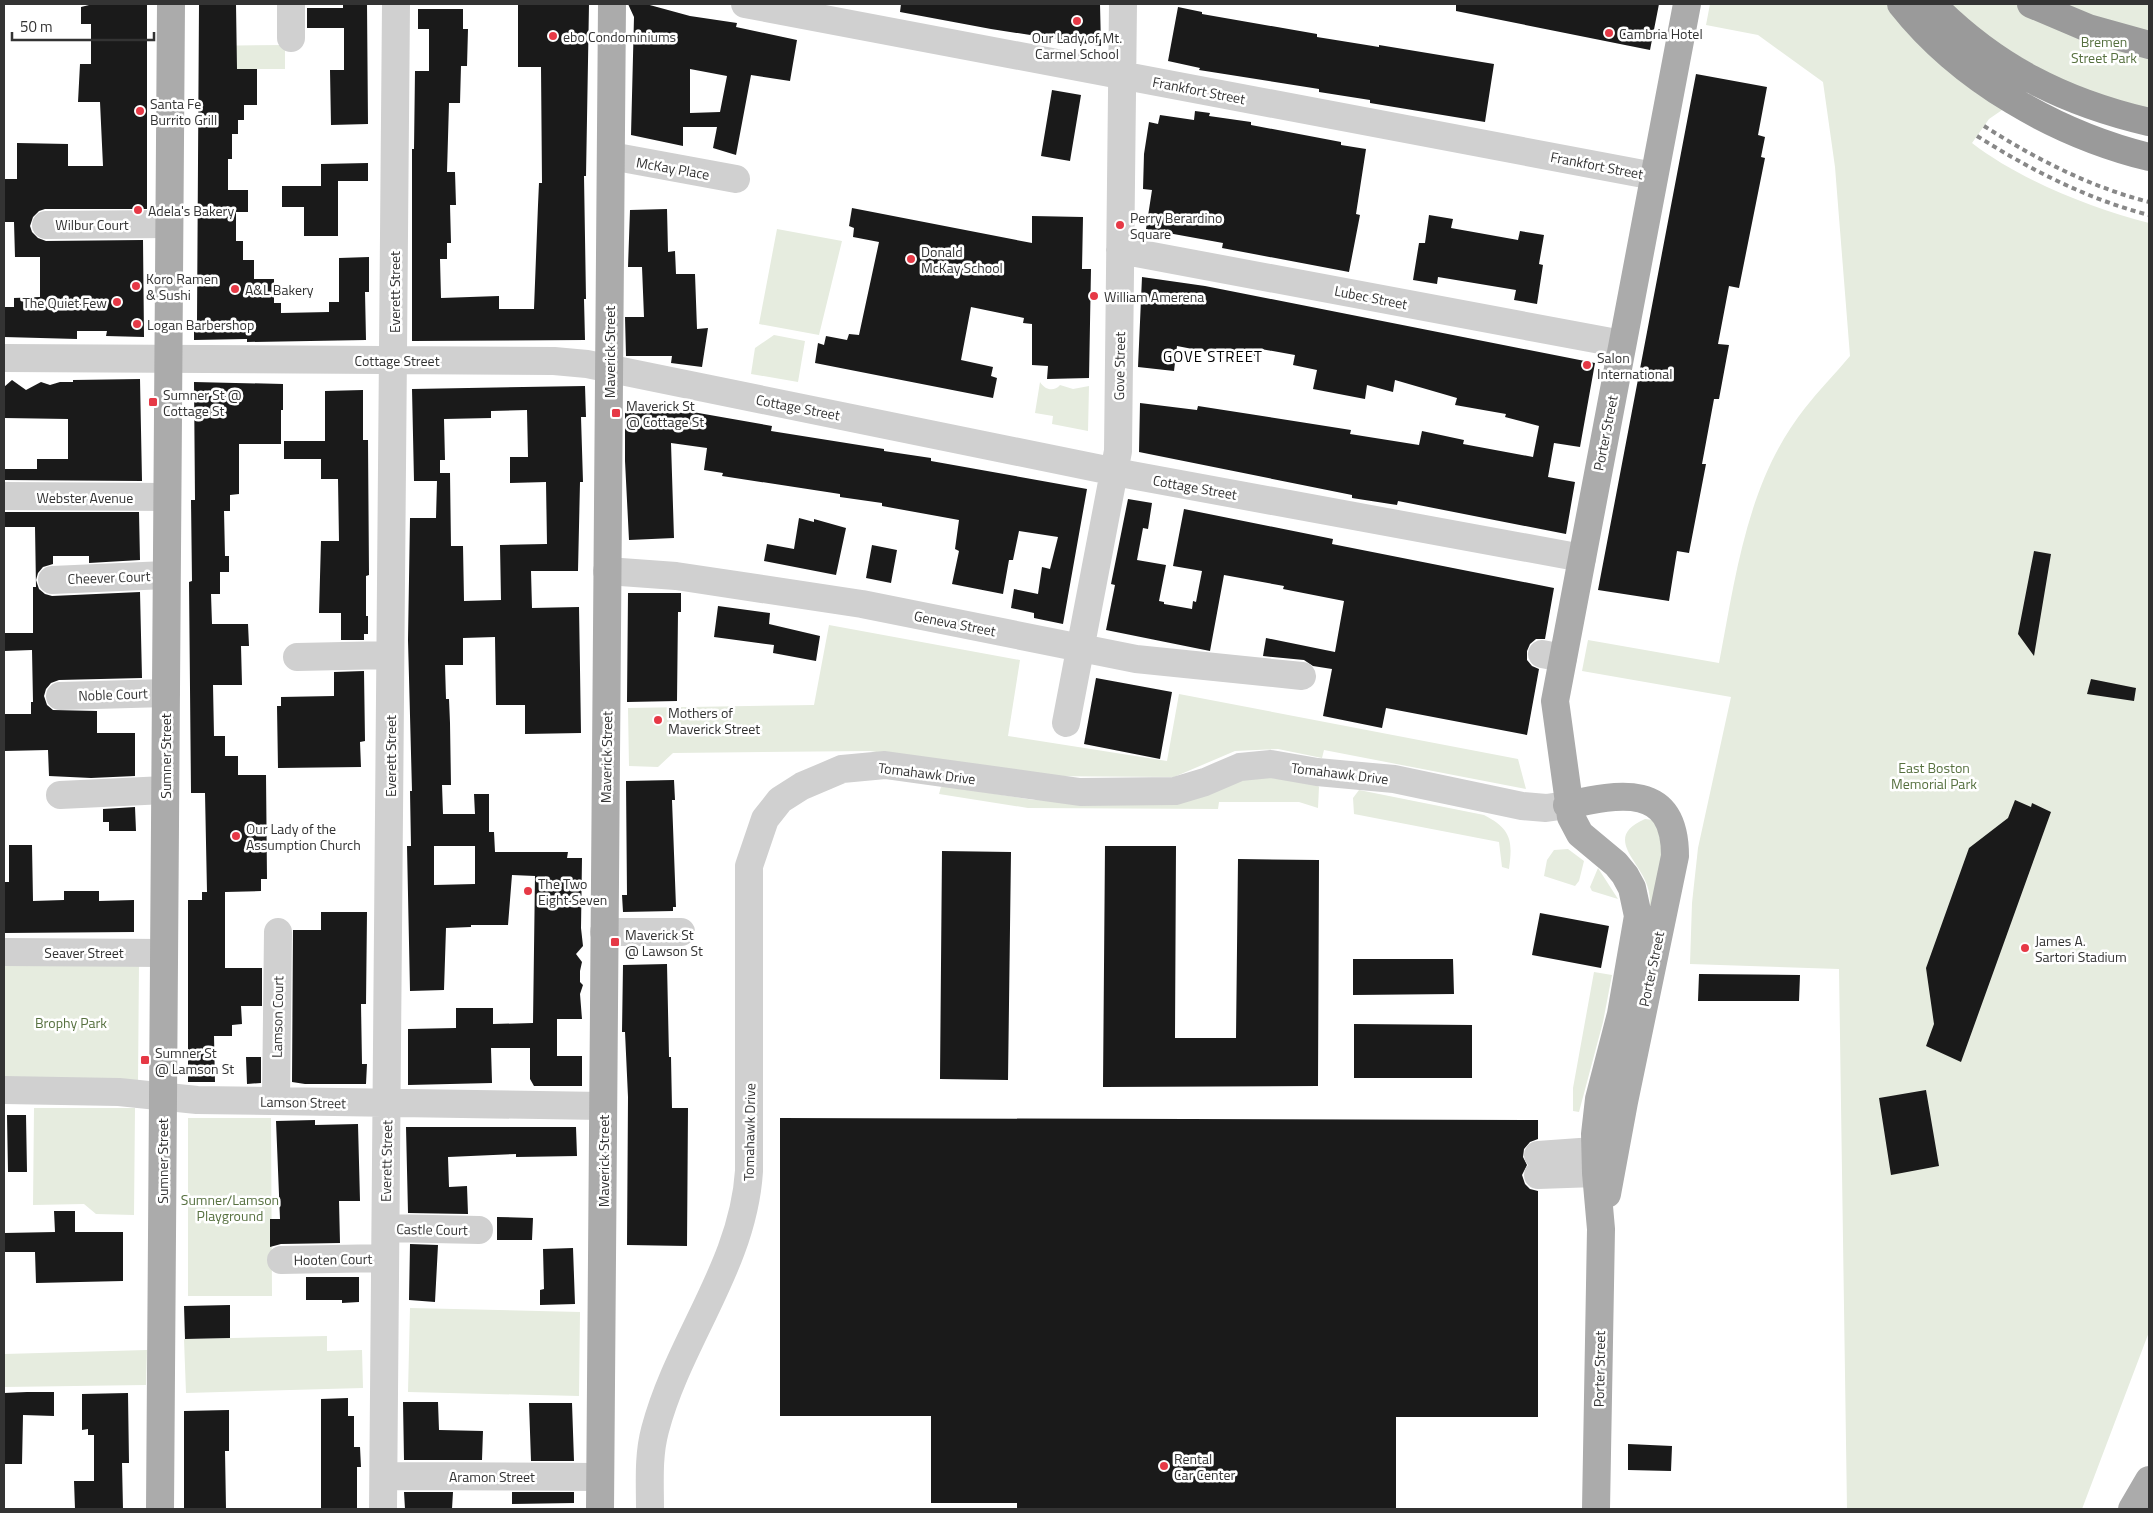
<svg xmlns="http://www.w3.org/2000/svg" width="2153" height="1513" font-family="'Titillium Web',sans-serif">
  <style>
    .green { fill: #e6ecdf }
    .building { fill: #1a1a1a; fill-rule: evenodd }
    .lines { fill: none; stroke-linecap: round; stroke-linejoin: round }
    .minor { stroke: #d0d0d0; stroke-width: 28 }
    .major { stroke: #ababab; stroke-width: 28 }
    .highway { stroke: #9a9a9a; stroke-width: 28 }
    .rail { stroke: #888; stroke-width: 4; stroke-dasharray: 5 4; stroke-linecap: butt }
    .poi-dot { fill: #e63946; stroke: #fff; stroke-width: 2 }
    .labels { text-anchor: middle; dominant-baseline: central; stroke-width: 5; stroke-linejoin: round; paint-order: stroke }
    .poi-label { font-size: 14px; fill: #333; stroke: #fff; text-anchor: start }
    .park-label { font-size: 14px; fill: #56703f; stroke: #fff }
    .street-label { font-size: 14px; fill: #333; stroke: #fff }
    .neighbourhood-label { font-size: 15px; letter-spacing: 1px; fill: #000; stroke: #fff }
  </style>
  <rect width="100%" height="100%" fill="#fff"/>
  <path class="green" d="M1710,4h439v105l-28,-7 -59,-21 -65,-37 8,64 -16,11 -17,24c48,37 119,65 177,80v1109l-67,177h-235l-8,-540 -149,-5 2,-61 6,-55 33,-151 -149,-26 6,-31 131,23c17,-88 28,-182 86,-255 14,-18 30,-34 45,-52l-15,-189 -12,-85 -65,-47 -52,-10z
    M285,45v24h-85v-23z
    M777,229l65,12 -23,94 -60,-11z
    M774,335l31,6 -7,41 -47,-8 4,-26z
    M1040,382c5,8 14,10 20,3l13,4 16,-3 -1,45 -36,-7 1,-8 -18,-3z
    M829,625l191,35 -12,76 159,25 12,-67 339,65 8,30 -202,-39 -2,8 -44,-9 -43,2 -61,26 -142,-1 -162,-25 -197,2 -15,14 -29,-1 -1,-58 186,-3z
    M1247,775l69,8 3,4 -1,21 -19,-6h-80l-1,7 -190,-1 -89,-14 2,-7 4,-1 89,14 143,2z
    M1359,790l125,25c27,14 29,25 25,54l-7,-2 -3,-25 -145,-28 -1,-16z
    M1645,819l8,1 11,24 -14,75c0,-12 1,-23 -3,-34 -8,-25 -44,-48 -2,-66z
    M1568,849l16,12 -5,20 -4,5 -31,-10 3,-16 7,-10z
    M1598,868l20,31 -26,-8 -2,-4z
    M4,962l135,2 -1,118 -134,-2z
    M1594,972l18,3 -9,47 -24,90 -6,-1v-23z
    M34,1108h101l-1,107 -38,-1 -12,-10 -51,1z
    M188,1118h83l1,178h-84z
    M410,1308l170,4 -1,84 -171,-4z
    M327,1336v15l35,-1 1,38 -177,5 -2,-54z
    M147,1350l-1,35 -142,2v-33z"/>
  <path class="building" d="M93,4h54v205h-102l-6,2 -6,6 -3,9 2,6 6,6 8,3 97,-1 1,97 -38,-1 1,-5h-30v8l-73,-2v-30h10v-9l26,-1v-40h-25l-1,-35h-10v-43h13v-36l51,1v22h35l-3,-64h-22l2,-38h11v-40h-10v-17z
    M199,4h37l1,65h20v36h-13v15h-6v14h-6v25h-4v31h20v22h-12v29h7v19h11v19h20v24h7v10l48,-1v-10h10v-44l30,-1v35h-4l1,48 -119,2v-3l-53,1v-18h3z
    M343,4h24l1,120 -37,1 -1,-55h14v-42h-37v-20h36z
    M518,4h71l-3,172h-2l2,123h-2l1,41 -173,1v-192h2l1,-78h14v-42h-11v-20h45v20h5l-1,37h-6l-1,37h-11l-2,69h8l1,33h-6l1,38h-4v16h-7l1,39 58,-2v13h35l4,-104 1,-22h3l-1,-116h-23z
    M628,4h18l44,12 47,7 -1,4 61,13 -7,41 -39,-6 -15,80 -23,-7 4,-21h-34v19l-52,-11 3,-118zM690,69l37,7 -7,36 -30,1z
    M901,4h199l1,42 -110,-17 -91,-17z
    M1456,4h203l-9,46 -194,-39z
    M1178,7l24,5v2l115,20v3l62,10v-2l115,19 -9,58 -115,-19v-3l-51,-8v-3l-120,-19 1,-2 -32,-7z
    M1696,74l71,13 -9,48 7,2 -4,20 4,1 -26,130 -10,-2 -11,58 11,1 -10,54h-5l-12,65h4l-17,89 -12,-2 -8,50 -71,-11z
    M1052,90l29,5 -11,66 -29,-5z
    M1195,111l15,2 -1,3 42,6v3l90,17v3l25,4 -10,65 4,1 -11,57 -127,-24 1,-5 -77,-14 6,-39 -9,-1 1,-35 5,-32 9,2 2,-9 34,5z
    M368,163v18h-30v55h-34v-29h-22v-21h39v-22z
    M852,208l180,35v-27l51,1 -1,52h9l-2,109 -42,1 1,-13 -16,-1v-41l-9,-1 1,-5 -53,-11 -10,53 32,7 -2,9 6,2 -4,20 -178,-35 3,-20 6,2 2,-9 21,4 2,-6 10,1 20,-93 -26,-5 1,-9 -5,-2z
    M667,209l1,43 7,-1 1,23h19l2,55 11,-1 -6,39 -31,-4 1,-7h-46l-1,-39h19l-2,-50h-14l2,-57z
    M1429,215l24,4 -2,9 67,12 2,-9 24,4 -5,29 4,1 -6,39 -23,-4 2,-10 -78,-13 -1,7 -24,-4 6,-37h6z
    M1142,277l63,9 390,77 -15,84 -26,-4 -6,34 27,5 -9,52 -168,-33 -1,4 -45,-7v-3l-213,-43 1,-49 57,7 1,-4 153,24 -1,4 69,11 3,-14 42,9 -1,4 70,13 6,-31 -34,-9 1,-3 -51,-9 2,-7 -62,-18 -2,12 -26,-7 -2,14 -52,-10 4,-19 -24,-5 2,-10 -34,-6 -1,8 -25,-5 -1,5 -57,-11 -3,25 -36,-4z
    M140,379l2,102 -138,-1v-11h33v-10h31v-40l-64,-1v-31l8,-7 14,10 15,-8 9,3 10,-3h13v-2z
    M194,382l89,2v26h-2v34h-42v50l-9,1v16h-6l1,45h4v16h-9v22h-9l1,30h36l1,22h-8l1,39h-29l1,51h11v20h13v19h28l1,104h-6v12l-36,1v76h37v38h-21l1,18 -10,1v11h-18l1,46h-27v-182h14v-8h5l-2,-99h-14l-2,-211 3,-1 -1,-81h4z
    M585,386l1,31h-5l2,65h-3l-2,89h-47l1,37 47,-1 2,126 -56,1v-29h-29l-1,-68 -32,1v27h-18l1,34h3l1,24 1,62h-9l1,29h32l-1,-20h15v38h5l1,20h73l-1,6h15l-1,70 2,18 -7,8 6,8 -2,9v11l3,3 -3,9 2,25h-25v37h25v30h-48l-4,-7v-31h-39l1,35 -84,2v-56l48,-1v-20h37v16l40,-1 2,-147 -23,-1 -4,50h-37v2l-25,1 -2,62 -34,1 -3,-145h4l-1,-55h2l-4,-151 2,-122h26l1,-37h-23l-2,-92zM527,410l1,47h-18v26l36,-1 1,62 -47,1 1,55 -37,1 -1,-55h-12l-1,-73h-10v-13h5l-1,-41 47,-1v-7zM434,846h41v38l-41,1z
    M363,390v50h5l1,135 -3,1v40h2v18h-4v6h-23v-27h-22l2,-72h18l-1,-62h-17v-20h-37v-18h41v-50z
    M687,411l85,15 -1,5 113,18v2l47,7v3l156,28 -24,135 -29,-6v-5l-23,-5 3,-19 24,5 4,-27 8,2 8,-32 -39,-6 -6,29h-4l-6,34 -51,-10 7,-33 -4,-2 4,-29 -77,-14v-3l-42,-6v-3l-118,-18 1,-3 -19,-3 3,-22 -36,-5 3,95 -45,2 -4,-79v-49z
    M1128,499l24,4 -4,26 -5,-1 -6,32 29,5 -7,36 5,1v2l28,5 1,-8 3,1 6,-31 -29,-5 11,-57 149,30 -1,5 222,44 -9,51h-9l-6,5 -3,7v9l5,6 7,3 -12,66 -141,-27 -4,20 -59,-12 9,-47 -19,-3 -9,-6 -41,-4 3,-18 69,14 9,-51 -61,-12 1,-3 -60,-11 -14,76 -104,-21 9,-45 -4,-1z
    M4,512h135l1,48 -51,3v-7h-36v8l-10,3 -5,6 -2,7 3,9 6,5 7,2 88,-4 2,86 -83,2 -8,3 -5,6 -2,7 3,9 6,5 44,1v22h38v43l-44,2 -42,-2 -1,-26 -44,1v-37h27v-12h2l-1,-52 -28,1v-18h29v-46h3l-1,-60h-31z
    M799,518l15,4v-3l32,9 -10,47 -72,-14 3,-17 27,5z
    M872,545l25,5 -6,33 -25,-5z
    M2034,551l17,3 -17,102 -16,-22z
    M628,593h53v19h-3l-1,89 -50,1z
    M718,606l52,7 -1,11 51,12 -4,25 -43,-8 1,-8 -60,-8z
    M364,671l1,70 -5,1 1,25 -83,1 -1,-62h4v-9l53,-1v-24z
    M1096,678l76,14 -12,67 -76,-15z
    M2091,679l45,9 -2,13 -47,-7z
    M674,780l1,20h-3l4,107h-3v4l-50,1 -1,-17h5l-1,-114z
    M2015,800l16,7 1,-4 19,9 -90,250 -35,-16 8,-22 -8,-56 43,-120 39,-30z
    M135,807l1,24h-27v-9h-6v-13z
    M9,845h23l1,56 31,-1v-9h35v10l35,-1v32l-130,1v-51h5z
    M1105,846h71l-1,192h61l2,-179 81,1 -1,226 -215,1z
    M942,851l69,1 -3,228 -68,-1z
    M321,912h46l-1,92h-5l1,60h5l-1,20h-61l-13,-2 1,-152h28z
    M1540,913l69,13 -8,42 -69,-13z
    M1353,959h100l1,35 -101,1z
    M667,964l2,93h2l1,51h16l-1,138 -60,-1 1,-148 -3,-65h-3l1,-67z
    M1699,974l101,1 -1,26h-101z
    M1354,1024l118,1v53h-118z
    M246,1057h15v26l-14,1z
    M1926,1090l13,76 -48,9 -12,-77z
    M7,1115h19l1,57h-19z
    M780,1118l758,2v19l-8,3 -6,7 -1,8 4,8 -5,10 3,9 5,5 8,2v226h-142v92h-379v-6h-86v-87h-151z
    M315,1120v5l43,-1 2,77h-21l1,42 -59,1 -11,3v-28h10l-4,-98z
    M406,1127h170l1,29 -61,1v-3l-68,3 1,30 18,-1 1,28 -60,-1z
    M54,1211h21v21h48v49l-87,2 -1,-31h-31v-19l51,-1z
    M497,1217l36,1 -1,22h-35z
    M410,1244l28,1 -3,57 -26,-2z
    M573,1248l2,56 -35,1v-15l4,-1 -1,-40z
    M306,1277h53v25l-17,1v-3h-36z
    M230,1305v33l-45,1 -1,-33z
    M27,1392h27v24l-31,-1 -1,49h-18v-71z
    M128,1393l1,70h-7l1,46h-48l-1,-28h20v-46h-6v-6l-6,1v-36z
    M348,1398v18h6v31h6l1,20h-4v42h-36v-110z
    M403,1402h35l1,28 44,1 -1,29h-78z
    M529,1403h43l2,58h-43z
    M229,1410v41h-4l1,58h-42v-98z
    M1628,1444l44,2 -1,25 -43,-1z
    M404,1492h49l-1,17h-47z
    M512,1492h62v11l-62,1z"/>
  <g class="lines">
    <path class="minor" d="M745,4l909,172
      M291,38v-34
      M611,156l125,23
      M46,225l123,-1
      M1120,250l502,94
      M4,358l550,3 33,3 544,111 451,83
      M4,496l163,1
      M607,571l69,5 186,28 274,55 166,17
      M52,580l114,-5
      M1542,654l21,4
      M297,657l93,-2
      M60,696l106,-3
      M1066,723l52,-272 5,-447
      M60,795l105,-5
      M604,932h77
      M4,952l160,1
      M4,1090l115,2 78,8 406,6
      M276,1101l2,-169
      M1538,1155l56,-4
      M1538,1175l58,-2
      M386,1228l93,2
      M281,1260l104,-2
      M384,1476l216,1
      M383,1509l13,-1505
      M650,1509c0,-26 -2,-53 5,-79 24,-91 88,-164 94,-259v-305l16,-47 15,-19 22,-14 40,-17 43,-4 195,27 95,-1 30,-9 35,-15 31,-3 46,8 77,7 128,27 24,2 21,-3"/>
    <path class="major" d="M1567,805c52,-11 108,-23 108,51l-51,246 -17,92
      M160,1509l11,-1505
      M600,1509l12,-1505
      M1596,1509l5,-280 -5,-56 -1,-39 4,-35 22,-85 17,-98 -6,-28 -7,-13 -9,-11 -36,-30 -9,-17 -16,-116 132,-697
      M2132,1509l17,-29"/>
    <path class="highway" d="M1901,4c60,76 155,130 248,153
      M1932,4c62,63 131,98 217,118
      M2031,4l57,24 61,17"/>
    <path class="rail" d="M1984,126c52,33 106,61 165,76
      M1977,136c54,34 110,63 172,79"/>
  </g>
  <g class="poi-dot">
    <circle cx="1077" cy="21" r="5"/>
    <circle cx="1609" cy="33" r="5"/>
    <circle cx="553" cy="36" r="5"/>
    <circle cx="140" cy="111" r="5"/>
    <circle cx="138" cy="210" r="5"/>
    <circle cx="1120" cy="225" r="5"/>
    <circle cx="911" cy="259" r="5"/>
    <circle cx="136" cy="286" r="5"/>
    <circle cx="235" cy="289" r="5"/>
    <circle cx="1094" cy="296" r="5"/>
    <circle cx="117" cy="302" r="5"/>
    <circle cx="137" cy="324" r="5"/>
    <circle cx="1587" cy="365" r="5"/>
    <rect x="148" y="397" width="10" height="10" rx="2.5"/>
    <rect x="611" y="408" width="10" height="10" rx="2.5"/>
    <circle cx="658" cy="720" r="5"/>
    <circle cx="236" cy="836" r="5"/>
    <circle cx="528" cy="891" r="5"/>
    <rect x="610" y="937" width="10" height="10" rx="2.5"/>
    <circle cx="2025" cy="948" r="5"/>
    <rect x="140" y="1055" width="10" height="10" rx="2.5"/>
    <circle cx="1164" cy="1466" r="5"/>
  </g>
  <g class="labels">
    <g class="poi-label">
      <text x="1619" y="33">Cambria Hotel</text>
      <text x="563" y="36">ebo Condominiums</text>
      <text x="1077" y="37" text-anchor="middle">Our Lady of Mt.<tspan x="1077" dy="16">Carmel School</tspan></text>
      <text x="150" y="103">Santa Fe<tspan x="150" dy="16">Burrito Grill</tspan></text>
      <text x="148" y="210">Adela's Bakery</text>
      <text x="1130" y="217">Perry Berardino<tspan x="1130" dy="16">Square</tspan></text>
      <text x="921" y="251">Donald<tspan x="921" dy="16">McKay School</tspan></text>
      <text x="146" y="278">Koro Ramen<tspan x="146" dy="16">&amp; Sushi</tspan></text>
      <text x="245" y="289">A&amp;L Bakery</text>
      <text x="1104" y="296">William Amerena</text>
      <text x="107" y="302" text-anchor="end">The Quiet Few</text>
      <text x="147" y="324">Logan Barbershop</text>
      <text x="1597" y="357">Salon<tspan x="1597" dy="16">International</tspan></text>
      <text x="163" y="394">Sumner St @<tspan x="163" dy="16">Cottage St</tspan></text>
      <text x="626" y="405">Maverick St<tspan x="626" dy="16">@ Cottage St</tspan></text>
      <text x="668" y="712">Mothers of<tspan x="668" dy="16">Maverick Street</tspan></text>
      <text x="246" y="828">Our Lady of the<tspan x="246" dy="16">Assumption Church</tspan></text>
      <text x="538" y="883">The Two<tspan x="538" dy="16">Eight Seven</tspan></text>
      <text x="625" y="934">Maverick St<tspan x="625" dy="16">@ Lawson St</tspan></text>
      <text x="2035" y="940">James A.<tspan x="2035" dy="16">Sartori Stadium</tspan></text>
      <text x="155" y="1052">Sumner St<tspan x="155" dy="16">@ Lamson St</tspan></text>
      <text x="1174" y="1458">Rental<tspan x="1174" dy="16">Car Center</tspan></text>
    </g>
    <g class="park-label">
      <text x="2104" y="41">Bremen<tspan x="2104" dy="16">Street Park</tspan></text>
      <text x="1934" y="767">East Boston<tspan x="1934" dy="16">Memorial Park</tspan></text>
      <text x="71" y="1022">Brophy Park</text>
      <text x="230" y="1199">Sumner/Lamson<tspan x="230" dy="16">Playground</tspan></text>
    </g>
    <g class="street-label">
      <text transform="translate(1199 90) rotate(11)">Frankfort Street</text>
      <text transform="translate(1597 165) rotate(11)">Frankfort Street</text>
      <text transform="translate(673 168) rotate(10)">McKay Place</text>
      <text x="92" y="224">Wilbur Court</text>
      <text transform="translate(394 292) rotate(-90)">Everett Street</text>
      <text transform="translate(1371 297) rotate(11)">Lubec Street</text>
      <text transform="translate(609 352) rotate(-90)">Maverick Street</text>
      <text x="397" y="360">Cottage Street</text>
      <text transform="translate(1119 366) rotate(-89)">Gove Street</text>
      <text transform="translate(798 407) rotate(11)">Cottage Street</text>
      <text transform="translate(1605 433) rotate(-79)">Porter Street</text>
      <text transform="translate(1195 487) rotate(10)">Cottage Street</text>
      <text x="85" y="497">Webster Avenue</text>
      <text transform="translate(109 577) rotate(-2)">Cheever Court</text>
      <text transform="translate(955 623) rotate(11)">Geneva Street</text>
      <text transform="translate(113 694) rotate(-2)">Noble Court</text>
      <text transform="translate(165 756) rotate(-90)">Sumner Street</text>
      <text transform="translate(390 756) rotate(-90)">Everett Street</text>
      <text transform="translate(606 757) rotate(-89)">Maverick Street</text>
      <text transform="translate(927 773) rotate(7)">Tomahawk Drive</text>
      <text transform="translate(1340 773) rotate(7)">Tomahawk Drive</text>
      <text x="84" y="952">Seaver Street</text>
      <text transform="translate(1651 969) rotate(-78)">Porter Street</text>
      <text transform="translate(277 1017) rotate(-89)">Lamson Court</text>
      <text transform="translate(303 1102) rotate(1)">Lamson Street</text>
      <text transform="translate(749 1132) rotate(-89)">Tomahawk Drive</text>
      <text transform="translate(162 1161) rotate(-90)">Sumner Street</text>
      <text transform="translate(386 1161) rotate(-89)">Everett Street</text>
      <text transform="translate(603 1161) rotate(-90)">Maverick Street</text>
      <text transform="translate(432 1229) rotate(1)">Castle Court</text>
      <text transform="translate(333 1259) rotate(-1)">Hooten Court</text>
      <text transform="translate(1599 1369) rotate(-89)">Porter Street</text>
      <text x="492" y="1476">Aramon Street</text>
    </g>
    <g class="neighbourhood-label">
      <text x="1213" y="356">GOVE STREET</text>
    </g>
  </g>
  <rect width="2153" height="1513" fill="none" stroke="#333333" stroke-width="10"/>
  <path d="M12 32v8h142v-8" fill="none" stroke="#333333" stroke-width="2.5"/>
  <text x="20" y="32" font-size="15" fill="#333333" stroke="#ffffff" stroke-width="4" paint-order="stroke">50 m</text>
</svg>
